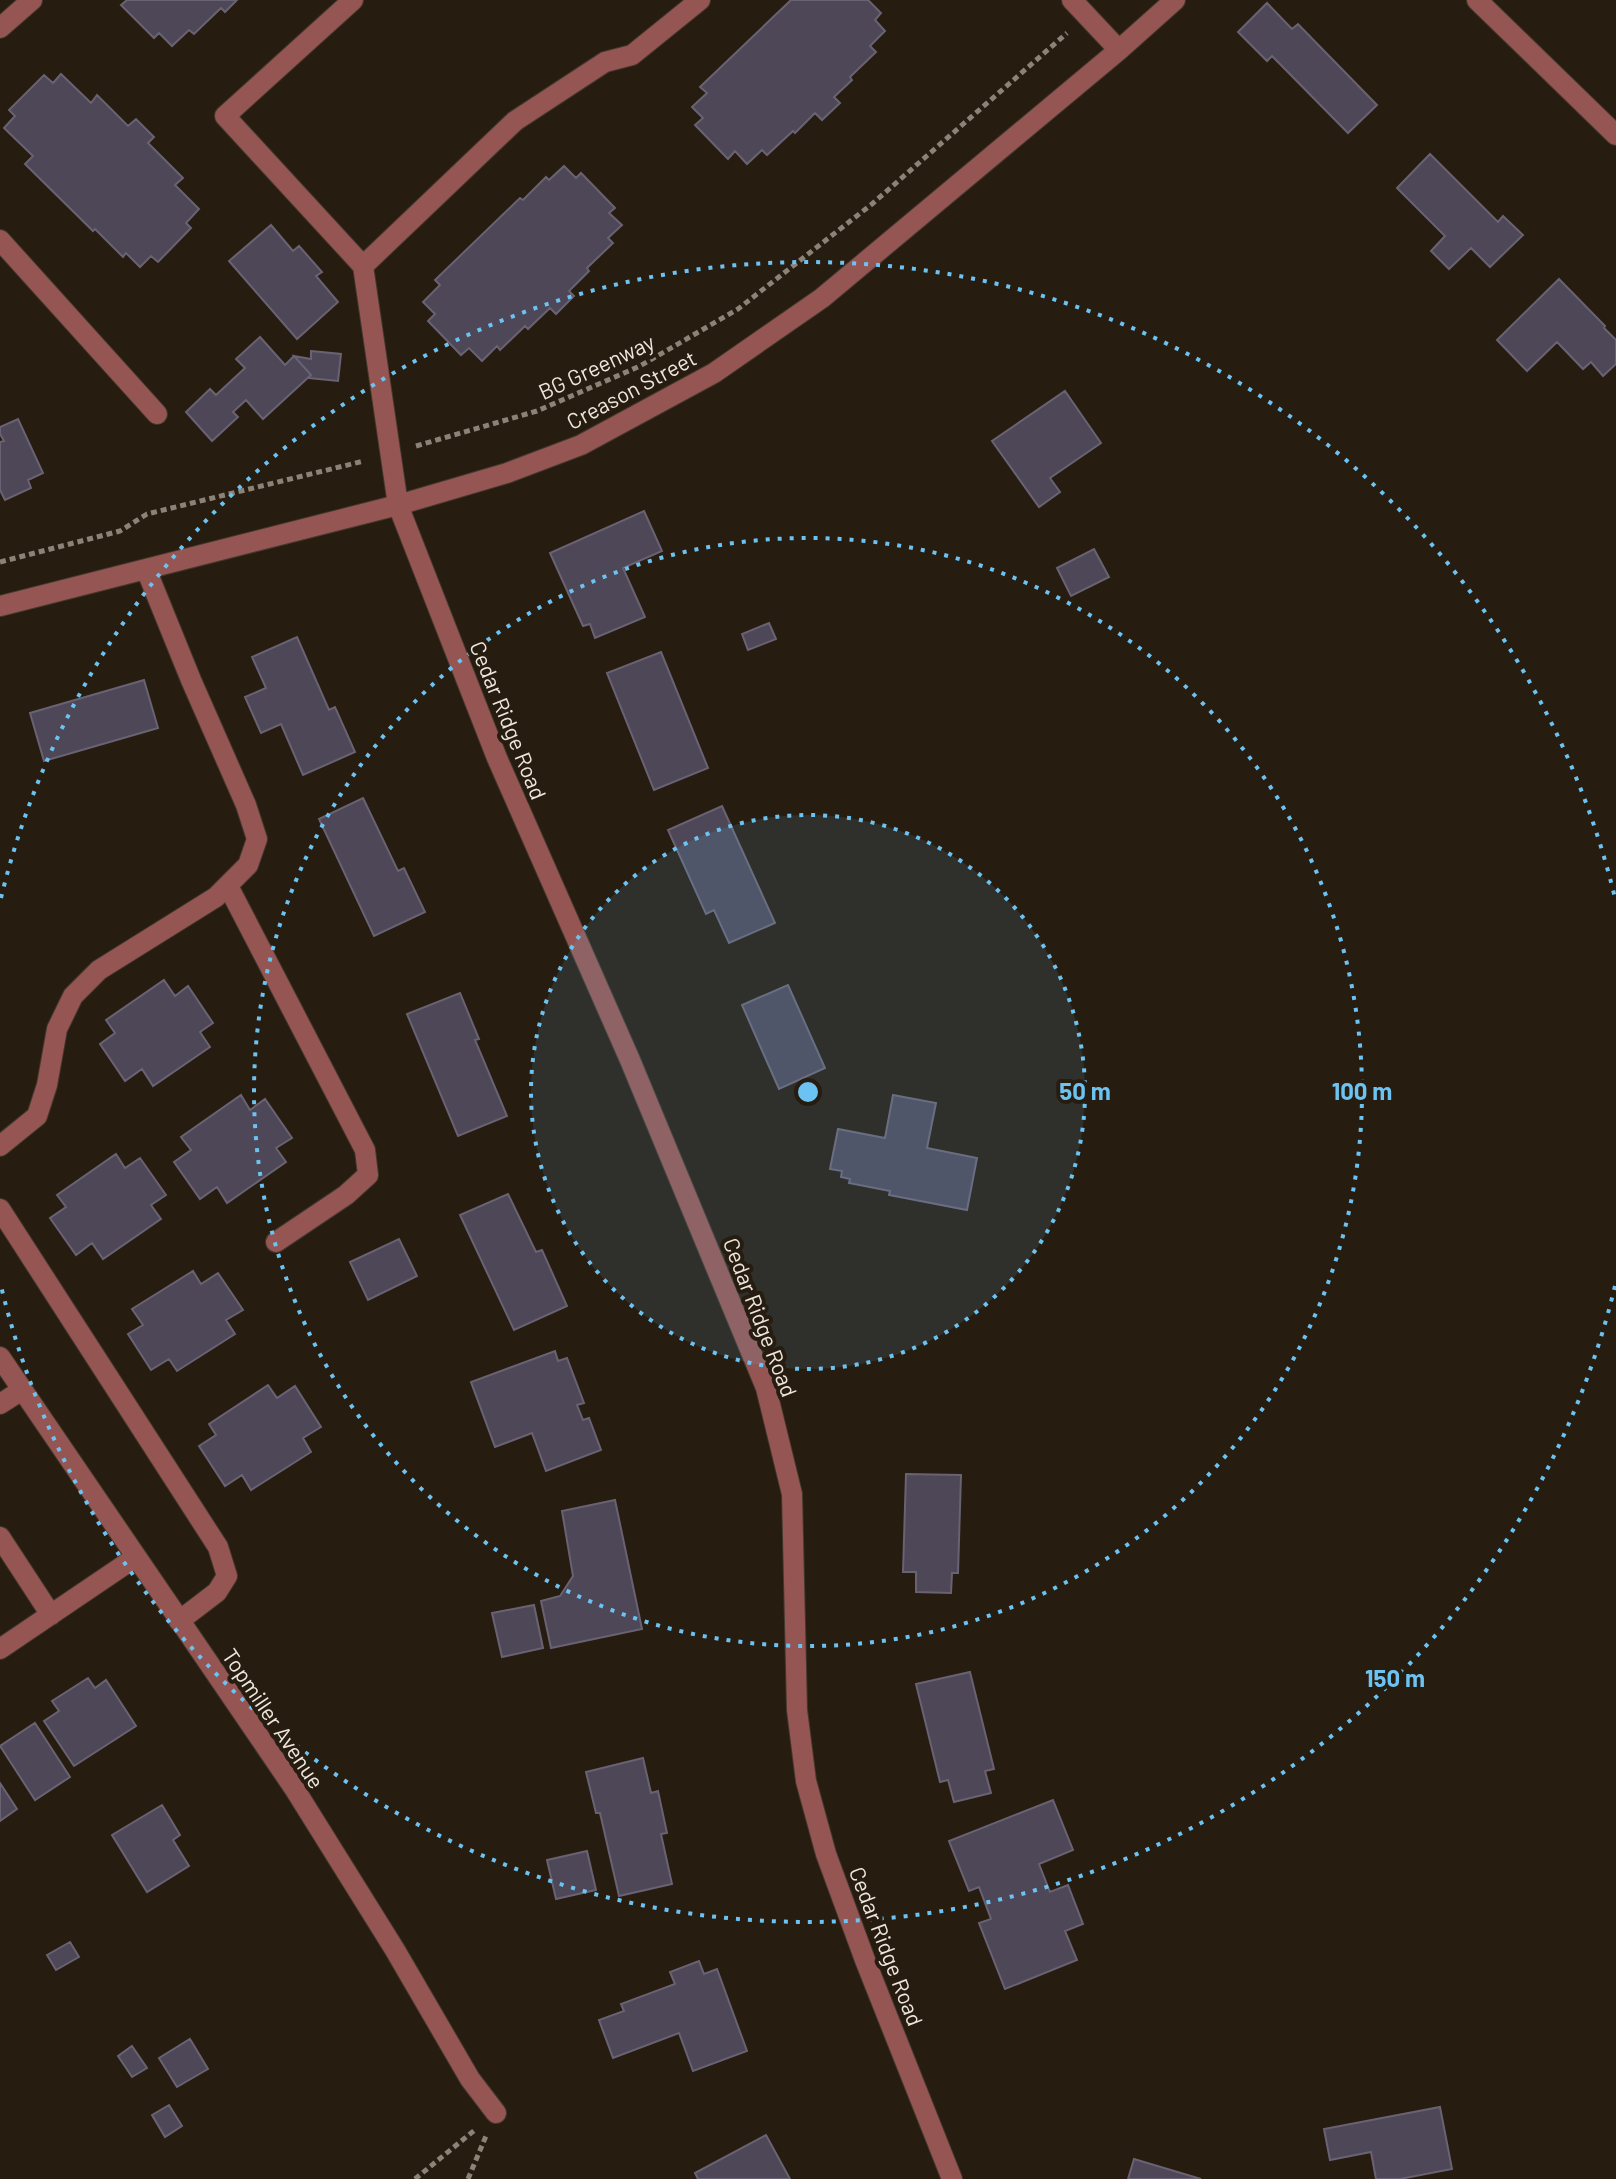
<svg xmlns="http://www.w3.org/2000/svg" width="1616" height="2179" font-family="Barlow,sans-serif">
  <style>
    .building { fill: #4d4757; stroke: #696273; stroke-width: 2 }
    .lines { fill: none; stroke-linecap: round; stroke-linejoin: round }
    .minor-casing { stroke: #43382d; stroke-width: 22 }
    .path { stroke: #8b8278; stroke-width: 5; stroke-dasharray: 6 4; stroke-linecap: butt }
    .minor { stroke: #955553; stroke-width: 20 }
    .ring { fill: none; stroke: #6cc3f2; stroke-width: 4; stroke-dasharray: 4 8 }
    .labels { text-anchor: middle; dominant-baseline: central; stroke-width: 8; stroke-linejoin: round; paint-order: stroke }
    .street-label { font-size: 22px; fill: #eee7de; stroke: #271c10 }
    .centre { fill: #6cc3f2; stroke: #271c10; stroke-width: 4 }
    .ring-label { font-size: 24px; text-anchor: middle; font-weight: bold; fill: #6cc3f2; stroke: #271c10; stroke-width: 8; stroke-linejoin: round; paint-order: stroke }
  </style>
  <rect width="100%" height="100%" fill="#271c10"/>
  <path class="building" d="M127,0h110l-12,12 -4,-4 -27,26 -5,-4 -17,16 -13,-13 -5,5 -33,-33z
    M791,0h77l13,13 -6,7 10,11 -15,15 6,6 -26,25 2,3 -18,17 6,6 -18,17 -7,-7 -20,20 -2,-2 -26,24 -5,-5 -15,14 -12,-13 -7,8 -33,-34 8,-7 -11,-11 15,-14 -7,-6z
    M1267,3l25,26 6,-5 79,81 -29,28 -76,-77 -5,5 -29,-29z
    M61,74l30,29 6,-8 31,31 8,-7 18,18 -6,6 35,35 -8,7 24,24 -13,14 5,5 -33,34 -7,-6 -11,11 -14,-14 -3,4 -28,-28 -2,2 -68,-67 8,-8 -29,-28 11,-12 -6,-6 35,-35 9,8z
    M1430,154l68,68 5,-6 20,19 -33,32 -19,-19 -22,21 -18,-18 14,-15 -48,-48z
    M564,166l12,12 5,-5 34,35 -6,5 13,12 -14,13 5,5 -26,25 2,3 -20,20 5,5 -18,18 -6,-6 -22,21 -3,-3 -25,24 -3,-4 -15,15 -13,-13 -8,7 -33,-34 7,-7 -12,-12 17,-17 -5,-5 85,-82 3,2 23,-23 3,3z
    M271,225l22,26 6,-5 23,26 -6,4 22,26 -41,37 -68,-78z
    M1559,279l46,47 -1,2 12,12v24l-13,12 -12,-14 -8,7 -26,-27 -30,29 -30,-31z
    M260,337l25,28 9,-9 17,19 -48,44 -17,-19 -13,12 5,5 -26,24 -26,-29 24,-23 6,6 29,-27 -9,-9z
    M311,351l30,3 -3,27 -30,-3 3,-3 -17,-19 17,3z
    M1065,391l36,52 -51,35 10,14 -21,15 -47,-66z
    M18,419l25,54 -15,7 3,8 -26,12 -5,-10v-48l4,-1 -4,-7v-7z
    M644,511l18,40 -39,17 22,49 -50,21 -5,-14 -7,2 -33,-73z
    M1094,549l15,28 -38,19 -14,-28z
    M769,623l7,16 -28,11 -6,-16z
    M297,637l32,73 6,-3 20,45 -52,23 -22,-51 -20,9 -16,-36 21,-9 -14,-31z
    M661,652l47,116 -54,22 -47,-117z
    M144,680l14,48 -114,33 -14,-48z
    M363,798l35,73 6,-3 21,44 -51,24 -55,-117z
    M722,806l53,117 -46,20 -15,-33 -8,4 -38,-84z
    M164,980l11,16 13,-10 25,37 -13,9 10,15 -57,39 -11,-17 -17,12 -25,-37 15,-11 -9,-13z
    M788,985l37,83 -46,21 -37,-84z
    M460,993l19,46 -4,1 32,76 -49,20 -51,-122z
    M241,1095l9,15 15,-11 27,39 -16,10 10,14 -59,41 -10,-16 -17,12 -26,-37 17,-12 -10,-13z
    M893,1095l43,8 -9,45 50,10 -10,52 -78,-15 1,-4 -41,-8 1,-4 -9,-2 1,-6 -12,-2 8,-40 47,9z
    M116,1154l9,14 15,-10 26,37 -15,10 10,14 -58,40 -11,-16 -16,12 -26,-37 16,-11 -9,-12z
    M508,1194l28,58 6,-2 25,56 -53,24 -54,-115z
    M399,1239l18,37 -49,24 -18,-38z
    M193,1271l8,13 17,-11 25,37 -17,10 9,14 -58,37 -8,-12 -18,11 -23,-36 15,-9 -11,-16z
    M555,1351l3,10 9,-3 17,45 -7,2 6,15 6,-2 12,32 -55,21 -14,-38 -37,14 -24,-65z
    M268,1385l9,13 18,-12 26,41 -18,11 8,14 -60,38 -9,-15 -17,11 -26,-40 17,-11 -7,-11z
    M906,1474l55,1 -3,98h-6l-1,20 -35,-1v-20h-13z
    M615,1500l27,129 -91,19 -10,-47 19,-5 13,-20 -11,-65z
    M534,1605l9,43 -41,9 -10,-44z
    M970,1672l24,97 -9,2 6,22 -37,9 -6,-22 -8,2 -24,-98z
    M88,1678l7,10 11,-8 30,46 -62,40 -30,-45 15,-10 -7,-10z
    M35,1723l35,54 -35,23 -35,-54z
    M643,1758l8,35 7,-2 9,42 -6,1 11,50 -53,12 -19,-83h-4l-10,-41z
    M0,1783l17,26 -17,12z
    M1053,1800l20,50 -34,14 11,28 18,-7 15,39 -18,7 12,29 -72,29 -26,-66 12,-4 -12,-32 -10,4 -20,-50z
    M162,1805l18,30 -7,5 16,26 -42,26 -35,-57z
    M587,1851l9,39 -40,9 -9,-39z
    M70,1942l9,15 -23,13 -9,-15z
    M699,1961l5,13 13,-5 30,82 -54,20 -14,-38 -66,25 -14,-38 25,-9 -3,-7 54,-20 -5,-12z
    M190,2039l18,30 -31,18 -18,-29z
    M132,2046l15,22 -15,9 -14,-21z
    M169,2105l13,21 -17,11 -13,-22z
    M1440,2107l12,62 -52,10h-24l-5,-27 -41,8 -6,-31z
    M766,2135l24,44h-92l-3,-6z
    M1134,2159l67,20h-73z"/>
  <g class="lines">
    <defs>
      <path id="minor" d="M353,0l-128,116 138,150 35,239 99,253 133,302 136,328 26,106 5,216 9,71 20,73 39,106 87,219
        M1072,0l47,50
        M1477,0l139,135
        M0,28l32,-28
        M0,240l157,174
        M363,266l152,-145 90,-59 27,-7 68,-55
        M0,606l398,-101 109,-32 74,-28 133,-72 108,-75 297,-248 56,-50
        M228,886l137,264 3,25 -22,20 -70,47
        M0,1146l37,-30 10,-31 10,-56 16,-33 26,-26 117,-73 32,-32 9,-26 -11,-34 -55,-125 -45,-111
        M0,1209l218,338 9,29 -10,16 -38,29
        M0,1357l294,431 101,162 75,129 26,34
        M0,1404l22,-14
        M0,1537l51,78
        M0,1649l136,-92"/>
    </defs>
    <use href="#minor" class="minor-casing"/>
    <path class="path" d="M416,446l121,-35 103,-45 98,-57 134,-105 195,-171
      M0,562l120,-31 27,-17 217,-53
      M415,2179l61,-50
      M468,2179l18,-43"/>
    <use href="#minor" class="minor"/>
  </g>
  <circle cx="808" cy="1092" r="277" fill="#6cc3f2" fill-opacity=".12"/>
  <g class="ring">
    <circle cx="808" cy="1092" r="277"/>
    <circle cx="808" cy="1092" r="554"/>
    <path d="M1615 1286A830 830 0 0 1 1 1286M1 898A830 830 0 0 1 1615 898"/>
  </g>
  <g class="labels">
    <g class="street-label">
      <text transform="translate(596 366) rotate(-25)">BG Greenway</text>
      <text transform="translate(631 389) rotate(-28)">Creason Street</text>
      <text transform="translate(509 720) rotate(68)">Cedar Ridge Road</text>
      <text transform="translate(761 1317) rotate(69)">Cedar Ridge Road</text>
      <text transform="translate(274 1718) rotate(56)">Topmiller Avenue</text>
      <text transform="translate(887 1946) rotate(69)">Cedar Ridge Road</text>
    </g>
  </g>
  <circle cx="808" cy="1092" r="12" class="centre"/>
  <g class="ring-label">
    <text x="1085" y="1100">50 m</text>
    <text x="1362" y="1100">100 m</text>
    <text x="1395" y="1687">150 m</text>
  </g>
</svg>
